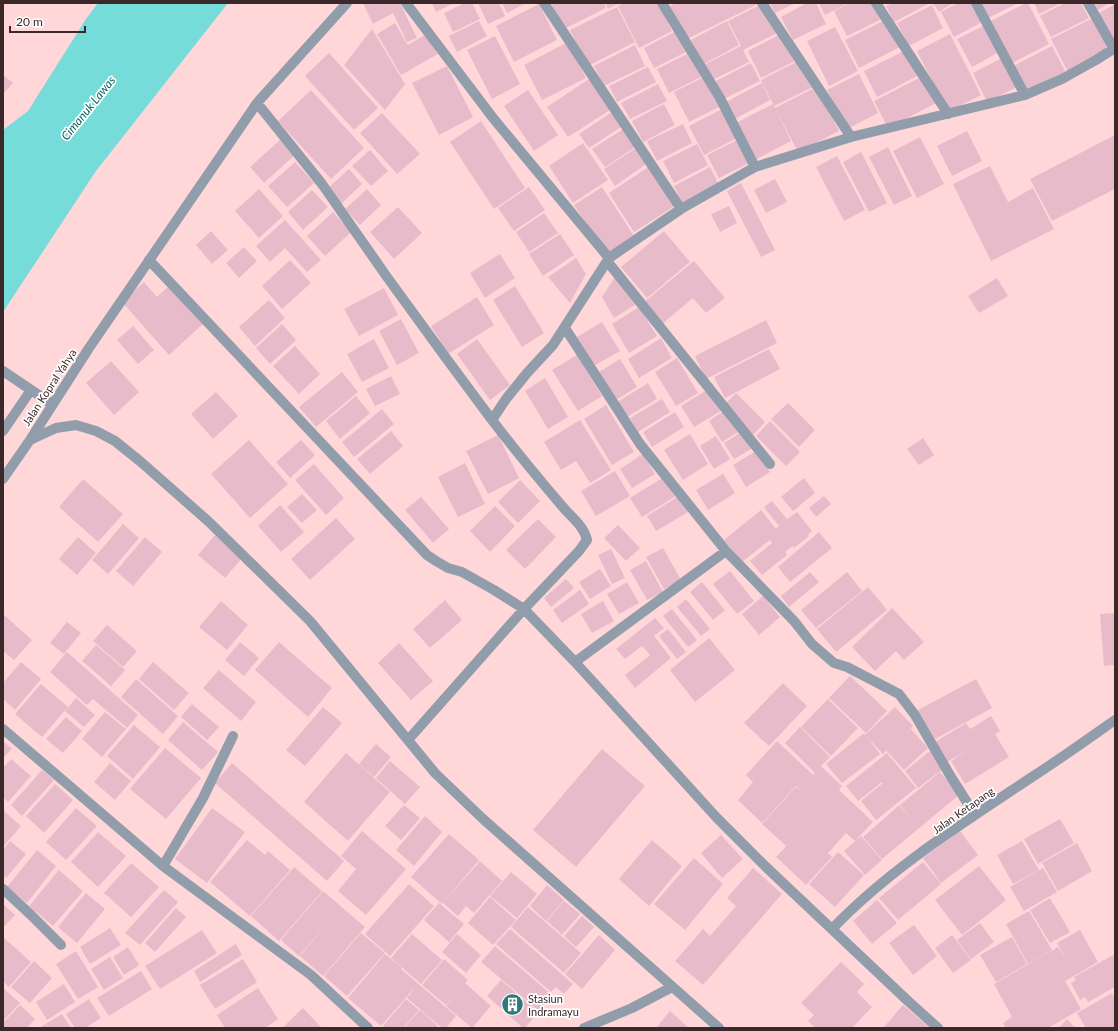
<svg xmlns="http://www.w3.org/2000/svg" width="1118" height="1031" font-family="Lato,sans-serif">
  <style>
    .water { fill: #76dcda }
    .building { fill: #e8bbcb }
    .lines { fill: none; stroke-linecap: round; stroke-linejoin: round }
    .service { stroke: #919dab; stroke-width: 10 }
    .minor { stroke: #919dab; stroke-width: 10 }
    .labels { text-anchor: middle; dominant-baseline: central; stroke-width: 3.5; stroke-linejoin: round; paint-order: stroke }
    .street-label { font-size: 11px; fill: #3b2829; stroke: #fff }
    .poi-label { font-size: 11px; fill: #3b2829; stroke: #fff; text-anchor: start }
    .water-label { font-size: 12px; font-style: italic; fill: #076362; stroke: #fff }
  </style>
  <rect width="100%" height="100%" fill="#ffd7d9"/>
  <path class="water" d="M98,3h130l-132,168 -93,141v-182l25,-19 58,-92z"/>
  <path class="building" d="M363,3h37l17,35 -10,4 -14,-29 -20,11z
    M432,3h22l-18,9z
    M465,3h7l8,16 -27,13 -9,-19z
    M478,3h21l6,13 -17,8z
    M502,3h24l-19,10z
    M551,3h53l2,5 -42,21z
    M605,3h15l-12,6z
    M624,3h34l14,28 -33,17 -21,-42z
    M676,3h84l-73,36 -17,-33z
    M770,3h25l-20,10z
    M807,3h9l10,21 -33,16 -12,-23z
    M819,3h29l-23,12z
    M850,3h24l8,16 -35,17 -13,-25z
    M893,3h34l1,1 -34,18 -8,-16z
    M933,3h20l-14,9z
    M958,3h15l9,19 -28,15 -13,-25z
    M981,3h37l-30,15z
    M1026,3h2l21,41 -37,19 -21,-42z
    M1034,3h27l-22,11z
    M1065,3h16l8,15 -38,19 -11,-21z
    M1094,3h16l-12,7z
    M539,4l18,36 -43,22 -18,-36z
    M762,4l15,29 -34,17 6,12 -39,19 -8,-15 39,-20 -13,-25z
    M1115,4v38l-18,-28z
    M932,5l11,23 -34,18 -12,-23z
    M617,7l18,35 -47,24 -18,-36z
    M1095,17l17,32 -44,23 -17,-33z
    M887,19l13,28 -41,21 -14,-28z
    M479,21l8,15 -30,16 -8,-16z
    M727,21l12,24 -35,19 -13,-24z
    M395,23l14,24 -1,-2 19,-11 11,20 -37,21 -24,-41z
    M985,25l14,27 -27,15 -15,-28z
    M835,27l23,44 -29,15 -22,-45z
    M372,29l33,55 -20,26 -41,-45z
    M678,30l10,21 -34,17 -10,-20z
    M781,34l14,27 -34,17 -13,-27z
    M950,34l31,61 -33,17 -31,-61z
    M495,36l25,48 -28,15 -25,-49z
    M568,42l18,36 -44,22 -18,-35z
    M635,45l10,21 -41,20 -10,-20z
    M1052,46l14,27 -39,20 -14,-27z
    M906,50l13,25 -42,22 -13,-26z
    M691,52l12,24 -34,17 -12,-24z
    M329,53l49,55 -24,22 -49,-54z
    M1004,57l15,29 -32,16 -14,-29z
    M800,60l13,27 -39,19 17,35 -38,20 -19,-37 39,-20 -12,-24z
    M751,63l9,18 -38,19 -8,-18z
    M447,66l26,51 -34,18 -27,-52z
    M648,67l8,15 -39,20 -8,-16z
    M859,74l19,39 -31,16 -20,-39z
    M3,75l10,8 -10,11z
    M923,76l13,27 -48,25 -14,-27z
    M592,77l21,31 -45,29 -21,-30z
    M704,77l15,30 -30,15 -15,-30z
    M762,83l8,17 -35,19 -9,-17z
    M658,84l9,17 -37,18 -9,-16z
    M816,87l23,44 -41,21 -23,-44z
    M311,90l53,58 -33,31 -53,-58z
    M528,90l30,45 -24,16 -30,-45z
    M664,104l11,21 -32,17 -11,-21z
    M724,108l15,29 -35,18 -15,-29z
    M615,110l9,15 -35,23 -10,-14z
    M382,113l38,41 -23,20 -37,-41z
    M481,121l44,67 -31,21 -44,-67z
    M683,124l9,19 -35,18 -10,-20z
    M625,128l12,18 -32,21 -13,-18z
    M967,131l15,30 -30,15 -15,-30z
    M1115,135v54l-63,32 -22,-42z
    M920,137l24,47 -27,14 -24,-47z
    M281,139l15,15 -32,29 -14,-16z
    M739,139l12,23 -32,16 -12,-23z
    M583,143l25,37 -35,23 -24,-37z
    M697,144l11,21 -34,18 -11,-22z
    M639,146l10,16 -34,24 -11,-17z
    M888,147l24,49 -18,9 -25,-48z
    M370,150l18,21 -17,15 -19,-20z
    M861,152l26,51 -18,9 -26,-50z
    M837,156l28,54 -21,11 -28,-54z
    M295,162l19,21 -27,24 -19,-21z
    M650,166l26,39 -42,27 -25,-39z
    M990,166l18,36 25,-14 21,41 -63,32 -38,-77z
    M710,167l9,18 -37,19 -8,-18z
    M349,169l13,15 -21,20 -14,-15z
    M775,179l12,23 -21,11 -12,-23z
    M741,183l34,67 -14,7 -34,-66z
    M529,187l16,23 -31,21 -16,-23z
    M602,187l34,52 -27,18 -35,-52z
    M259,189l24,27 -24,22 -24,-27z
    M367,189l14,16 -21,20 -15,-16z
    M312,190l16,17 -25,23 -15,-18z
    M729,206l8,17 -17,9 -9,-18z
    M398,207l24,26 -28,26 -24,-27z
    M333,212l18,20 -26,24 -18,-20z
    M544,213l14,20 -29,19 -13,-20z
    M285,220l36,40 -14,12 -22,-24 -15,14 -14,-16z
    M211,231l17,19 -16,14 -16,-19z
    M664,231l26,31 -43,36 -26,-31z
    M560,234l14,21 -31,21 -14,-22z
    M244,247l13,14 -18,17 -13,-15z
    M500,254l15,24 -30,20 -15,-25z
    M576,258l10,16 -16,29 -22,-26z
    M290,260l21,23 -29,26 -20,-23z
    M694,261l31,37 -19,15 -13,-15 -32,27 -18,-22z
    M616,275l19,30 -21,13 -12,-21z
    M997,278l11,18 -29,17 -11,-17z
    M144,282l13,15 13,-12 34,38 -35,32 -47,-53z
    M515,286l29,47 -22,14 -29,-47z
    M384,288l14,27 -39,21 -15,-27z
    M477,297l17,28 -46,29 -17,-28z
    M269,300l16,18 -30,28 -16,-19z
    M639,307l18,29 -28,17 -17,-29z
    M401,319l18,34 -22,12 -18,-34z
    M766,320l11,23 -71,36 -11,-23z
    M602,322l18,29 -26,15 -17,-29z
    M282,324l14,16 -26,24 -14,-16z
    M133,326l21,24 -16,14 -21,-24z
    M661,338l11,20 -33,20 -11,-19z
    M374,339l15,29 -27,14 -15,-28z
    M477,339l33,46 -20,15 -33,-46z
    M295,346l25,28 -21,20 -26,-28z
    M769,349l11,20 -55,29 -11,-21z
    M577,355l25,41 -24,15 -26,-41z
    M677,358l21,35 -22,13 -21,-34z
    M620,359l17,28 -21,13 -17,-28z
    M111,361l28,31 -25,23 -28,-32z
    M342,372l16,20 -42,35 -17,-20z
    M391,376l9,18 -25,12 -9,-17z
    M545,378l23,39 -20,12 -23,-38z
    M648,383l9,16 -32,19 -9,-15z
    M707,390l14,21 -27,16 -13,-21z
    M216,392l22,24 -25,23 -22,-25z
    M736,393l29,29 -12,13 -29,-30z
    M356,396l14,17 -30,26 -14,-18z
    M662,399l8,13 -32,20 -8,-14z
    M788,403l27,27 -16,17 -28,-28z
    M606,405l28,47 -22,13 -28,-46z
    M382,409l12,15 -40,33 -12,-15z
    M725,410l13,22 -16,10 -13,-21z
    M675,412l9,15 -32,20 -9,-15z
    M580,420l31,50 -21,13 -14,-22 -15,9 -17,-28z
    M770,421l30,31 -14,14 -30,-30z
    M391,431l12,15 -33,28 -13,-15z
    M743,431l10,17 -19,11 -10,-16z
    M690,434l18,30 -25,16 -19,-30z
    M498,435l21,43 -31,16 -22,-43z
    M716,436l14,23 -16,10 -14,-23z
    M923,438l11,17 -15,10 -12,-16z
    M249,440l39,44 -38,34 -39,-44z
    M301,440l14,15 -25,23 -14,-16z
    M756,451l14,21 -24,15 -13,-22z
    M643,454l12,20 -23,14 -12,-19z
    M465,463l20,41 -27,13 -20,-40z
    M314,464l30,34 -18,17 -31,-35z
    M615,471l15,25 -34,20 -15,-25z
    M723,474l12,19 -27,17 -12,-20z
    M664,477l12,19 -34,21 -12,-19z
    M804,478l11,15 -22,18 -12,-14z
    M83,479l40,35 -25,28 -39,-35z
    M520,480l20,21 -22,22 -20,-21z
    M302,494l15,16 -15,13 -15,-16z
    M679,496l9,16 -32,19 -9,-15z
    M824,496l7,8 -15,13 -7,-9z
    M421,497l28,32 -16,14 -28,-33z
    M772,501l15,18 10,-7 15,19 -4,3 1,2 -15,12 -1,-2 -8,6 2,3 -25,20 -12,-14 22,-18 -2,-3 -28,22 -18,-22 37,-30 15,19 3,-3 -15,-19z
    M280,505l24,27 -23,20 -23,-26z
    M495,506l20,20 -25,26 -20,-21z
    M336,518l19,21 -45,41 -19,-21z
    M538,519l18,18 -31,32 -19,-19z
    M123,524l16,14 -31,36 -16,-14z
    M618,525l22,23 -14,13 -22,-23z
    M819,532l13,16 -42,34 -12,-15z
    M215,535l27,23 -17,20 -27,-23z
    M78,537l18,16 -19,22 -18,-16z
    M145,537l17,15 -29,34 -17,-15z
    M663,548l18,32 -17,9 -18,-32z
    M611,549l14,29 -13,6 -14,-29z
    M646,561l17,31 -16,8 -17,-30z
    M600,569l11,17 -21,13 -11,-17z
    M730,571l24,30 -17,13 -24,-30z
    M810,572l9,10 -30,25 -8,-11z
    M847,572l15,19 -46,37 -15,-18z
    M566,579l8,9 -23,19 -7,-9z
    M627,582l12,21 -20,11 -12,-20z
    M702,582l23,28 -12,10 -23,-28z
    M868,587l19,23 -51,42 -19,-23z
    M580,590l9,14 -27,19 -9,-13z
    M763,596l17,21 -21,18 -17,-21z
    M686,599l24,30 -9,7 -24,-29z
    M445,600l17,20 -32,28 -17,-19z
    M221,601l27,24 -21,25 -28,-23z
    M603,601l11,20 -22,12 -11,-19z
    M892,608l32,34 -20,18 -8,-9 -21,20 -23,-24z
    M672,609l25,31 -9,7 -25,-31z
    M1115,613v52l-11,1 -4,-52z
    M3,614l29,26 -18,20 -11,-9z
    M655,618l9,10 -10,8 17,22 -36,30 -10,-13 25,-20 -8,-9 -17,13 -9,-10z
    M67,622l14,11 -17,21 -14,-11z
    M107,625l30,26 -14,16 -30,-26z
    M668,629l18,23 -9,7 -18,-23z
    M709,638l26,32 -40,32 -25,-32z
    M240,642l19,16 -15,18 -19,-16z
    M279,642l53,46 -24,29 -53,-47z
    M399,643l34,38 -22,19 -33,-37z
    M96,645l29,25 -14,16 -29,-25z
    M67,652l71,63 -11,13 -34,-29 -6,6 -37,-33z
    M21,662l20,17 -26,31 -12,-11v-16z
    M153,662l36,31 -15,17 -35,-31z
    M219,670l37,32 -15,19 -38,-33z
    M850,676l37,35 -21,22 -37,-35z
    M136,679l42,37 -15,18 -42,-37z
    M976,679l16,29 -57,31 -17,-29z
    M783,683l24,23 -38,40 -25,-23z
    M41,684l27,23 -26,30 -27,-23z
    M76,698l19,17 -11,12 -19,-16z
    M828,699l30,29 -27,28 -30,-29z
    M192,704l27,23 -12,13 -26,-23z
    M323,707l19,16 -37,43 -19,-16z
    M895,707l18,19 -7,7 5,-4 17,19 -24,22 -19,-21 1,2 -3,3 -16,-17 13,17 -38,29 -16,-19 38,-31 1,2z
    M105,712l21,17 -24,28 -20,-18z
    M991,716l9,15 -5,3 14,23 -44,27 -14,-23 15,-10 -19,11 -12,-20 31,-19 4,6z
    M66,717l16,14 -19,22 -17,-14z
    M183,722l35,30 -16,18 -34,-30z
    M134,725l26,22 -27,32 -26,-23z
    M800,727l30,30 -9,9 21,20 -3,4 34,32 -18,19 -9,-8 -18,20 4,4 -26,28 -30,-28 18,-19 -8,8 -24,-22 34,-37 8,6 -8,-7 -34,37 -24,-23 15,-18 -7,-7 31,-34 36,34 2,-2 -30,-30z
    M3,741l9,8 -9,9z
    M376,744l15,13 -17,20 -15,-13z
    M165,748l36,30 -35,41 -36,-30z
    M602,749l43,37 -69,81 -43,-37z
    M930,751l13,18 -25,19 -13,-17z
    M346,753l44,39 -42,49 -44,-39z
    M887,753l29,35 -40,32 -15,-19 22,-18 -1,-1 -24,19 -12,-15z
    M11,759l20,17 -23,26 -5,-5v-29z
    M390,761l30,26 -15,17 -29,-26z
    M110,763l21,18 -16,19 -21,-18z
    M232,763l112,98 -17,20 -112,-98z
    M42,770l12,10 -32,36 -11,-11z
    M940,772l19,23 -77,64 -19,-22 24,-21 14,17 -14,-17 12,-11 14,16 -13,-16z
    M55,784l18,16 -29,33 -18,-17z
    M404,805l16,13 -19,22 -16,-14z
    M76,808l21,18 -31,34 -20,-18z
    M212,808l33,24 -38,51 -32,-24z
    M3,810l18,16 -18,21z
    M425,816l17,16 -28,34 -18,-16z
    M1060,819l14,24 -36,21 -14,-25z
    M362,831l44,38 -40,46 -28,-24 18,-22 -15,-13z
    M960,831l18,24 -37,28 -18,-25z
    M98,832l28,24 -28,31 -27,-25z
    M449,834l30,26 -37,44 -31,-27z
    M721,835l22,24 -21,19 -21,-25z
    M861,836l21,24 -17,15 -21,-24z
    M247,840l18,15 3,-4 22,19 -40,46 -40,-34z
    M652,840l30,26 -33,40 -30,-27z
    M10,841l16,13 -20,24 -3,-3v-25z
    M1022,841l17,29 -26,14 -16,-29z
    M1077,843l15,28 -34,20 -16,-28z
    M37,850l19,16 -29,37 -20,-16z
    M838,852l26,23 -29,32 -26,-23z
    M694,858l29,26 -38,46 -31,-26z
    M480,861l22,20 -28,32 -8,-7 -8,10 -15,-13z
    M923,862l18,22 -43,36 -19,-22z
    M131,863l28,24 -28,30 -27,-24z
    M979,866l27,34 -44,35 -27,-35z
    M294,867l28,24 -43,50 -28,-25z
    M753,868l29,26 -79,91 -28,-24 28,-32 7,7 26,-30 -9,-8z
    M1043,868l14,24 -33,19 -14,-24z
    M59,870l24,21 -30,35 -24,-20z
    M511,872l26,22 -20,24 -27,-22z
    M409,884l25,22 -44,50 -25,-22z
    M547,885l17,15 -18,21 -16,-15z
    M164,890l14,12 -38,43 -15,-12z
    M323,891l42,36 -42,49 -23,-20 30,-36 -31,36 -18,-16z
    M86,893l19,16 -28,34 -19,-16z
    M490,897l26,23 -23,25 -25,-22z
    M1050,898l20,34 -20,11 -20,-33z
    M877,900l20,23 -25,21 -19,-23z
    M564,901l16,13 -18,21 -15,-14z
    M439,903l25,21 -15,18 -25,-22z
    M3,904l12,11 -12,13z
    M528,907l53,46 -17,20 -53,-46z
    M176,908l10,9 -31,35 -10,-9z
    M1029,911l23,39 -24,14 -22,-40z
    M582,916l12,11 -18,20 -12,-11z
    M980,923l14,19 -23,17 -14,-19z
    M914,925l23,31 -24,19 -24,-32z
    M110,928l11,17 -31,19 -10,-17z
    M510,929l63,55 -9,10 -8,-7 -5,5 -55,-48z
    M202,930l15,23 -57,36 -15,-23z
    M1080,930l18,32 -33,19 16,28 -33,19h-42l-3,-5 9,-6 -18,-33 64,-37 9,14 -10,-18z
    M361,933l24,20 -38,43 -23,-20z
    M412,934l30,26 -21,24 -30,-26z
    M457,934l24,21 -15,18 -24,-21z
    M599,935l16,15 -33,39 -17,-15z
    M952,935l19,25 -18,13 -18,-25z
    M3,937l28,25 -22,25 -6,-6z
    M1012,937l15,27 -31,18 -16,-27z
    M236,944l6,11 -42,27 -6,-11z
    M495,946l57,49 -13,16 -58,-49z
    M128,947l11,18 -15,10 -11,-18z
    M76,951l22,36 -20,12 -22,-35z
    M385,954l17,14 -1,1 55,47 -10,12h-4l-35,-30 10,-13 -36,41 -33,-28z
    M1113,955l2,3v29l-27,15 -3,-5 -5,3 -9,-17 5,-3 -2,-3z
    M110,957l13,21 -19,12 -13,-21z
    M243,959l14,23 -42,27 -15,-24z
    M444,959l24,21 -3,3 26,23 -19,22 -26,-22 9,-11 -9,10 -24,-20z
    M34,961l18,17 -22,25 -19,-16z
    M841,962l23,22 -7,8 15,15 -20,21h-37l-7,-7 6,-6 -13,-12z
    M141,971l11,18 -43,27 -12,-18z
    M501,980l37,32 -13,16h-2l-36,-32z
    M64,984l11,18 -28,18 -11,-18z
    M3,988l17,15 -17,18z
    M258,988l20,31 -13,9h-40l-8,-13z
    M1112,993l3,6v29h-29l-9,-15z
    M89,999l12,19 -16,10h-10l-9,-14z
    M406,999l13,11 -16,18h-18l-2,-2z
    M20,1005l15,14 -8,9h-24v-5z
    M903,1005l27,23h-47z
    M303,1008l19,20h-40z
    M420,1010l18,16 -2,2h-32z
    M670,1011l19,17h-33z
    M62,1014l9,14h-28l-1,-2z
    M1067,1019l8,9h-17z"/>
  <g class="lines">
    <path class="service" d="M3,431l28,-41"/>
    <path class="minor" d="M406,3l87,115 116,140
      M544,3l137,206
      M662,3l58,95 35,69
      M762,3l89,134
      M876,3l72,111
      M976,3l49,92
      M1088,3l26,46
      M257,103l65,81 65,93 59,81 46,62
      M149,260l278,295 9,6 12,7 14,4 32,18 30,19 51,53 142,156 49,49 142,134 30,27
      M607,261l163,203
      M565,328l75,116 86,107 68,70 18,23 22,19 13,4 52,27 16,21 36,62 24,38
      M3,371l49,33
      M30,440l26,-12 20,-3 20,6 19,10 26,21 67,59 102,100 125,152 47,45 237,210
      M3,479l27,-39 59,-92 168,-245 90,-100
      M575,662l151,-111
      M3,729l160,137 148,109 57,53
      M408,740l116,-131 55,-58 8,-11c-3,-14 -16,-23 -25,-34 -24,-28 -47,-56 -70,-86l14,-21 21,-26 26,-28 56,-87 72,-49 74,-42 96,-30 174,-42 37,-16 34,-19 19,-12
      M163,866l40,-68 30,-62
      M3,889l28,26 30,30
      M832,929c57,-60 131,-106 200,-152 28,-18 56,-38 83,-57
      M584,1028l48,-20 40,-21"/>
  </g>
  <defs>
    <symbol id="building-disc" viewBox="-11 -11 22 22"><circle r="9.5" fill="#2e7877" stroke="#fff"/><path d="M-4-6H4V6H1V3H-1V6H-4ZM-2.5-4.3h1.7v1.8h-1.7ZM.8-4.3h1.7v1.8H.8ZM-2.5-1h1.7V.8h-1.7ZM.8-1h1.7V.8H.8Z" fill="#fff"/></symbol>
  </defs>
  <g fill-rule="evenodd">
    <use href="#building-disc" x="500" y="992" width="25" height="25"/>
  </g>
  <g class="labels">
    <g class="street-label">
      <text transform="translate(49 387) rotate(-57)">Jalan Kopral Yahya</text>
      <text transform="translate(963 810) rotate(-35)">Jalan Ketapang</text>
    </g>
    <g class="poi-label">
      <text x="528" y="998">Stasiun<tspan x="528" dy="13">Indramayu</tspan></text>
    </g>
    <g class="water-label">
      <text transform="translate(88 108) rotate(-51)">Cimanuk Lawas</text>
    </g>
  </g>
  <rect width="1118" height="1031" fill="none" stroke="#3b2829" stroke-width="8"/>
  <path d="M10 26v6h75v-6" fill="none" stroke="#3b2829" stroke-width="2"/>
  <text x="16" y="26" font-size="12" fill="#3b2829" stroke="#ffffff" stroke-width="3" paint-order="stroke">20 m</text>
</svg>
